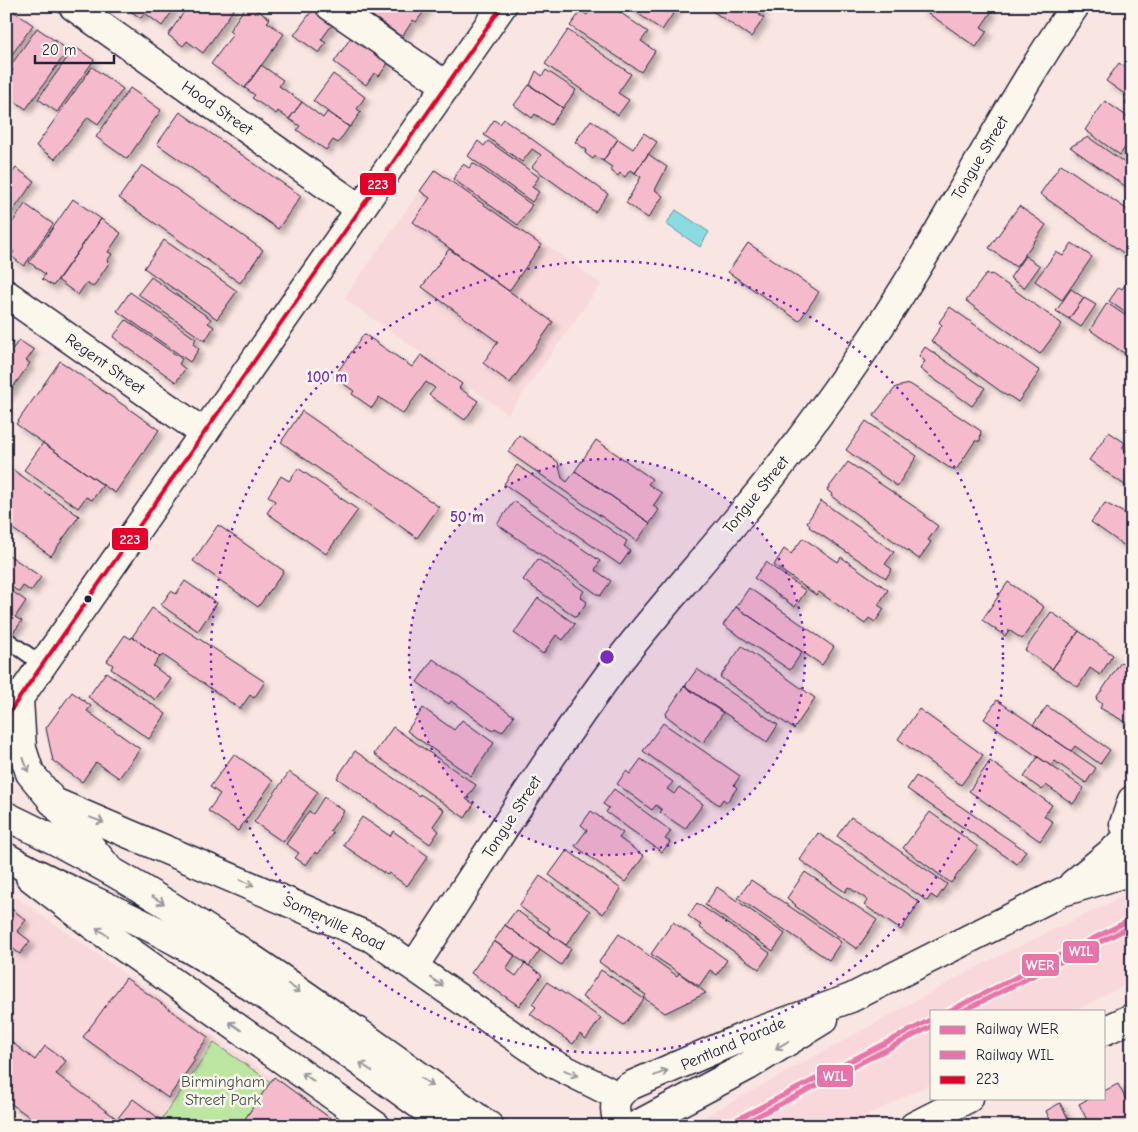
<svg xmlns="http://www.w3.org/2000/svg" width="1138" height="1132" font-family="'Comic Neue',sans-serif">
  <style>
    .built { fill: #f8d8db }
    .green { fill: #bce6a2; stroke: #6f846e }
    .water { fill: #8adce2; stroke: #60929f }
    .building { fill: #f5bbcc; stroke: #22223b; filter: url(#shadow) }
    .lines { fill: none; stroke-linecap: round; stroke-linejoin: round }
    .service-casing { stroke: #22223b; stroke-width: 18 }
    .minor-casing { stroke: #22223b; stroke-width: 31 }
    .tertiary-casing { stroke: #22223b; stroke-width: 31 }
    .secondary-casing { stroke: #22223b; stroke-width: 31 }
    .service { stroke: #fbf7ec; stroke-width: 14 }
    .minor { stroke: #fbf7ec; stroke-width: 28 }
    .tertiary { stroke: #fbf7ec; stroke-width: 28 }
    .secondary { stroke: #fbf7ec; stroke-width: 28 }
    .bus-1-casing { stroke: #fbf7ec; stroke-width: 8 }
    .bus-1 { stroke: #e4002b; stroke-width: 4 }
    .rail-1-casing { stroke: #fbf7ec; stroke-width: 9 }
    .rail-2-casing { stroke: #fbf7ec; stroke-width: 9 }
    .rail-1 { stroke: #e774a9; stroke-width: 5 }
    .rail-2 { stroke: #e774a9; stroke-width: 5 }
    .oneway { stroke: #99979c }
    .ring { fill: none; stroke: #7b2cbf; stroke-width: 2.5; stroke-dasharray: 2.5 5 }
    .bus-dot { fill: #22223b; stroke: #fbf7ec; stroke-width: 2 }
    .labels { text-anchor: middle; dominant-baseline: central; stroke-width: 5; stroke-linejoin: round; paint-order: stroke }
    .street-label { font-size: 16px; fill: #22223b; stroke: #fbf7ec }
    .park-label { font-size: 16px; fill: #485355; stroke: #fbf7ec }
    .centre { fill: #7b2cbf; stroke: #fbf7ec; stroke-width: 2.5 }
    .ring-label { font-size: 15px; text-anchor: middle; font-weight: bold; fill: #7b2cbf; stroke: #fbf7ec; stroke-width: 5; stroke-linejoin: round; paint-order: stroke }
    .line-badge { stroke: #fbf7ec; stroke-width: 2 }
    .badge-label { font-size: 14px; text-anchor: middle; font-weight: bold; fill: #fff }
  </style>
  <defs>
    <filter id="shadow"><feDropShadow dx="4.5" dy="4.5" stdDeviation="2.5" flood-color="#0004"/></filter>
  </defs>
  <rect width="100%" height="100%" fill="#f9e5e2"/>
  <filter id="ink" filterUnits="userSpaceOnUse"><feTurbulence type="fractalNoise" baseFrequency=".02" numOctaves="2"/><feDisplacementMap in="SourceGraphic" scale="10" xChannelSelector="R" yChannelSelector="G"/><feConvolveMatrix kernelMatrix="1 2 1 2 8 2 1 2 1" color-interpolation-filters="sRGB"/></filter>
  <g filter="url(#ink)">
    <path class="built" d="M437,167l164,117 -93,130 -164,-116z
      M6,890l242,171 91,65h-300l-33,-24z
      M1132,892v89l-58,30h-142v72l-86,43h-158l295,-162z"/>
    <path class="green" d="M214,1043l57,39 -31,44h-83z"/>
    <path class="water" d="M676,210l33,22 -9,15 -34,-23z"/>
    <path class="building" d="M6,6l27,19 -27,38z
      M129,6h47l-14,20 -17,-13 -4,5 -14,-9z
      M188,6h48l-33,47 -16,-12 -4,5 -15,-11z
      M246,6h5l19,13 -3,3 17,12 -39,54 -34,-24 22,-30 -4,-3z
      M359,6h69l-12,16 -3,-2 -11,17z
      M594,6h17l37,26 -7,9 14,10 -14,21 -71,-46 11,-15 6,4z
      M627,6h47l3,2 -15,22z
      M714,6h51l-6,9 5,3 -13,19 -40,-27z
      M918,6h67l7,5 -11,16 6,4 -11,16z
      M314,8l20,14 -13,18 5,3 -7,10 -25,-18z
      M37,28l31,22 -42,59 -20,-14v-15l7,-10 -4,-2z
      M568,30l63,44 -13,19 11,7 -11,15 -73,-51z
      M352,36l37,26 -10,14 -5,-3 -8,12 -32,-23z
      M75,47l19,13 -37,52 -19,-13z
      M1119,63l13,9v36l-7,-5 4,-6 -23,-16z
      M261,65l22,15 -4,6 23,16 -13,17 -11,-8 -2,3 -24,-16 3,-3 -10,-7z
      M92,67l31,22 -25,35 -10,-7 -33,42 -19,-13z
      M546,70l30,20 -13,18 -33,-23 6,-14 6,5z
      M333,74l32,23 -8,12 4,3 -11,15 -37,-26z
      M529,85l34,23 -12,17 -16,-11 -3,4 -18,-13z
      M130,88l31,22 -34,49 -31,-22z
      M1105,101l27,19v26l-4,-3 -8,12 -35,-25z
      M302,102l21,16 4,-6 22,15 -11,16 -5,-3 -7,10 -29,-20 3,-4 -11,-7z
      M180,112l121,84 -23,33 -121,-85z
      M504,119l104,75 -13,18 -63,-45 9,-12 -9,-6 -10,13 -38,-27 10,-15 6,4z
      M591,120l27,19 -15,22 -8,-5 -2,3 -8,-6 2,-3 -12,-8z
      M644,133l13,9 -22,31 -5,-3 -5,7 -5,-4 -2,3 -8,-6 2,-3 -9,-6 15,-22 15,10z
      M1088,137l44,31v23l-62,-44z
      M478,141l6,5 4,-5 51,36 -7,10 7,5 -7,10 -64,-46z
      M1132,151v15l-7,-5z
      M648,154l19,13 -12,23 8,6 -15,22 -22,-15 15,-26 -6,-4z
      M473,163l59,42 -14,20 -65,-46 10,-15 6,4z
      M1061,164l71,49v46l-92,-65z
      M142,165l121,85 -23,33 -121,-85z
      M16,168l18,13 -28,40v-40z
      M435,170l106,75 -32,46 -96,-69 17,-24 -10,-7z
      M73,199l28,20 -48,67 -11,-7 3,-5 -16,-12z
      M25,204l28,20 -29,42 -13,-10 3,-4 -8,-6v-14z
      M1019,206l27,19 -30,42 -27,-19z
      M101,219l20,14 -13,19 4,2 -5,7 2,2 -16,24 -7,-4 -8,12 -20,-15z
      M164,240l73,51 -20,28 -73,-51z
      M748,243l71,49 -20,29 -71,-49z
      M1072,243l20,14 -30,43 -27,-19 21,-29 7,4z
      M449,249l104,73 -43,61 -27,-20 15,-21 -76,-55z
      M1025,256l15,10 -16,22 -14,-10z
      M987,273l3,2 2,-1 70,50 -22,30 -74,-53z
      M151,277l60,42 -3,4 6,4 -9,14 -67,-47z
      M1130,278l2,1v38l-23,-16 10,-14 3,2z
      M1071,289l13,9 -15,21 -13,-8z
      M130,292l66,47 -3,5 6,5 -9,13 -73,-51z
      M1084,298l12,7 -15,22 -12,-8z
      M1107,303l25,17 -1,38 -41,-28z
      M950,307l90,64 -22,31 -10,-7 -1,1 -76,-55 11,-16 -3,-3z
      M126,320l56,39 -3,5 6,5 -9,13 -63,-45z
      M364,334l48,33 9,-12 41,29 -3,4 19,13 -13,19 -36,-25 6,-7 -9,-6 -23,32 -24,-17 -7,11 -20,-14 2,-3 -20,-14z
      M6,338l7,4 -7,10z
      M19,340l15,10 -8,11 4,2 -24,34v-39z
      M925,347l60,41 -13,18 -52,-37 5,-8 -6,-5z
      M60,361l99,69 -44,63 -99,-69z
      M910,384l71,47 -1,10h-5l-19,29 -8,-3 -75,-51 23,-29z
      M302,411l137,96 -22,31 -136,-96z
      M866,421l51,35 -20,30 -51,-36z
      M1109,432l16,11 -3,5 10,7v30l-3,3 -40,-28z
      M519,435l39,27 4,16 5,4 8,-11 75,52 -13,18 -129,-89z
      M596,440l56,39 -4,5 14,9 -9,13 6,4 -9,13 -75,-52z
      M43,443l60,42 -11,15 -6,-3 -8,11 -54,-38z
      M848,462l77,52 -1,2 14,10 -10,14 3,2 -12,17 -88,-63 1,-2 -5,-4z
      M6,465l73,51 -28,40 -45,-32z
      M517,465l110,76 -3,5 6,5 -10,14 -116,-81z
      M298,468l60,42 -32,44 -59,-41 8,-12 -7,-5 13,-20 8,5z
      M514,501l86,60 -5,9 16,11 -11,15 -103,-72z
      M821,501l73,51 -9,12 7,5 -6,9 -77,-51 1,-2 -3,-3z
      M1105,503l27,14v34l-41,-29z
      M218,525l66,46 -26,36 -65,-46z
      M803,538l35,24 3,-5 47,33 -10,15 6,4 -9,13 -6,-4 -4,6 -46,-32 -3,3 -42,-30 10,-16 7,5z
      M6,553l35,24 -10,14 -8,-5 -4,6 -13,-9z
      M538,559l46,32 -4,6 7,5 -11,15 -53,-37z
      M766,562l40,29 -11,16 -41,-29z
      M185,581l32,22 -19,28 -37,-26 10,-14 5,3z
      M1008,582l36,25 -22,32 -13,-9 -4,6 -23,-16z
      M6,587l20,14 -11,16 7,4 -10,13 -6,-4z
      M749,588l85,59 -12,18 -86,-58z
      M538,598l37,26 -12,16 -7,-5 -13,19 -29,-21z
      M736,607l66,45 -12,18 -67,-45z
      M152,608l113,74 -11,16 -4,-3 -10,14 -77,-54 -3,2 -28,-20z
      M1132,610v19l-9,-6z
      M1051,612l28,19 -27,38 -27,-19z
      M1079,631l34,24 -13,20 -10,-7 -12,19 -26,-18z
      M125,635l6,4 1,-2 28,20 -7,9 18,13 -15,21 -45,-31 2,-4 -6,-4z
      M742,646l73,52 -21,31 -74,-52z
      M433,659l81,57 -12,16 -7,-4 -2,3 -42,-30 -2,3 -32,-22z
      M1121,662l11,7v51l-3,4 -29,-16 2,-4 -6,-5z
      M697,669l81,56 -11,17 -82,-56z
      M106,672l60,42 -17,25 -61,-42z
      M684,686l39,27 -20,30 -38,-28z
      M72,692l19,14 -4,5 53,38 -21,29 -23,-16 -14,20 -29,-21 -7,-33z
      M997,700l99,68 -10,15 -31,-22 -4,5 -67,-47z
      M1047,706l63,44 -10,14 -25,-18 -4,5 -38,-26z
      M423,708l31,22 8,-10 32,23 -23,33 -64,-45z
      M919,709l64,46 -22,30 -63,-46z
      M663,723l77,53 -6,9 3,3 -10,14 -4,-3 -4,6 -76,-54z
      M393,727l83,58 -10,14 8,5 -9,14 -91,-64z
      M355,751l64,45 1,-2 24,16 -11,16 6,5 -9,13 -93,-66z
      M234,754l39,27 -35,50 -30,-20 12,-17 -10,-7z
      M1038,757l46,31 -11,16 -27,-19 -4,5 -18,-13z
      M641,759l32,23 -6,7 7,5 5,-7 24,17 -18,25 -25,-17 2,-2 -6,-5 -4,5 -35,-26 9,-13 4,3z
      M990,761l62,44 -8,11 9,6 -13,19 -71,-50z
      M289,772l29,20 -35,50 -29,-20z
      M916,776l110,75 -9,13 -110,-75z
      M614,789l57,42 -6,8 5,3 -8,10 -56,-40 3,-4 -6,-4z
      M324,797l20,14 -14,20 3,2 -15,21 -3,-2 -9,13 -11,-7 4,-5 -13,-9 23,-33 4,3z
      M591,811l32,22 -4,5 25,18 -19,26 -50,-36 12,-16 -6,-5z
      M930,812l48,35 -27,36 -48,-35z
      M362,817l28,19 3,-5 35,25 -21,30 -18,-13 -2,2 -44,-30z
      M851,817l96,67 -10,15 -6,-4 -4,6 -90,-65z
      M818,833l101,69 -18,28 -37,-25 4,-5 -20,-13 -3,5 -45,-32z
      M567,850l54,39 -18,25 -54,-39z
      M805,872l72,48 -20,29 -62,-43 1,-1 -9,-7z
      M540,876l50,35 -24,34 -19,-13 3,-4 -31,-22z
      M751,880l90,62 -12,18 -91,-62z
      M717,887l68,47 -12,17 -68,-46z
      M697,903l73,50 -11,16 -60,-42 2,-2 -13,-9z
      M6,905l20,15 -9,11 13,10 -10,13 -12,-9 -2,2z
      M516,910l55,39 -10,16 -56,-40z
      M673,922l54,38 -10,15 -7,-5 -11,16 -48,-32z
      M505,925l35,25 -11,16 -35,-25z
      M619,934l58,42 2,-3 27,20 -41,20 -21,-15 2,-3 -47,-33z
      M494,941l21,14 -9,14 10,7 9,-13 17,12 -23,31 -48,-33z
      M601,970l43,29 -20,26 -42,-28z
      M126,978l82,59 -15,21 2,2 -27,38 -85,-61z
      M547,982l54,36 -15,21 -6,-5 -7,10 -43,-30 6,-7 -4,-3z
      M6,1038l29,22 10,-14 21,15 -10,13 61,45 16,-20 28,21 -4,6h-115l-36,-26z
      M274,1077l67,49h-101z
      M1118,1084l14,27v15h-42l-11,-22 11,-6h14v-7z
      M1060,1103l12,23h-32l10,-6 -4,-9z
      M1020,1121l3,5h-13z"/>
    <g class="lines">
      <defs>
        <path id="service" d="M6,639l37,26"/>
        <path id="minor" d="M73,6l287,203
          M330,6l117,80
          M6,294l198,139
          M1132,800l-8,24 8,18
          M52,801l320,137 182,126 64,32
          M30,877l61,47 285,202
          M1073,884l59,-49
          M414,966c66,-99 128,-201 199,-297 40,-53 85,-102 127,-153 43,-52 82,-105 120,-160 78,-112 137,-237 215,-350
          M1104,1031l28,-13
          M620,1126c-9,-18 -6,-32 12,-41l116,-50 103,-37 211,-106 70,-21
          M635,1126l113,-60 76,-47
          M914,1126l55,-28"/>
        <path id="tertiary" d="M19,699l3,50 8,24 78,95
          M6,717l496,-711"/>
        <path id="secondary" d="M6,816c173,82 328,199 483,310
          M6,857c57,33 120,55 177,88 93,53 179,119 266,181"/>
      </defs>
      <use href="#service" class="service-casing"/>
      <use href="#minor" class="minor-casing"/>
      <use href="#tertiary" class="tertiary-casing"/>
      <use href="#secondary" class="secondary-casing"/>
      <use href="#service" class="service"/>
      <use href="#minor" class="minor"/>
      <use href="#tertiary" class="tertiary"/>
      <use href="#secondary" class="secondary"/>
      <defs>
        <path id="bus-1" d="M6,717l496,-711"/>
      </defs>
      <use href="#bus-1" class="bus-1-casing"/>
      <use href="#bus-1" class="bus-1"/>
      <defs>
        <path id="rail-1" d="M949,1011l183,-92
          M724,1126l208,-107"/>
        <path id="rail-2" d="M963,1011l169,-85
          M738,1126l194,-100"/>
      </defs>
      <use href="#rail-1" class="rail-1-casing"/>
      <use href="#rail-2" class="rail-2-casing"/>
      <use href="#rail-1" class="rail-1"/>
      <use href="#rail-2" class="rail-2"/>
    </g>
    <defs><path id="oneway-shaft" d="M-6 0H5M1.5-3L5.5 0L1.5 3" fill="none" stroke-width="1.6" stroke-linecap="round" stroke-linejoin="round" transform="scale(1.25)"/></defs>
    <g class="oneway">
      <use href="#oneway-shaft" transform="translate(26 765) rotate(70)"/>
      <use href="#oneway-shaft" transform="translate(97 820) rotate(21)"/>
      <use href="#oneway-shaft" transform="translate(247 883) rotate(23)"/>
      <use href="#oneway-shaft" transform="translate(158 900) rotate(31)"/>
      <use href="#oneway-shaft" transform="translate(102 932) rotate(-145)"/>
      <use href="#oneway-shaft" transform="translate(437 982) rotate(35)"/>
      <use href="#oneway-shaft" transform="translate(294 988) rotate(35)"/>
      <use href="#oneway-shaft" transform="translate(235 1026) rotate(-145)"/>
      <use href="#oneway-shaft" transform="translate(782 1045) rotate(149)"/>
      <use href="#oneway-shaft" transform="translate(366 1067) rotate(-145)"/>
      <use href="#oneway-shaft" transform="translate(571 1073) rotate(24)"/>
      <use href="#oneway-shaft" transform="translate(661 1073) rotate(-22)"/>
      <use href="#oneway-shaft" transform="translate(308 1077) rotate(-144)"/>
      <use href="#oneway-shaft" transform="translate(427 1082) rotate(35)"/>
    </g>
  </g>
  <circle cx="607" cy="657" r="198" fill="#7b2cbf" fill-opacity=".12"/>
  <g class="ring">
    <circle cx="607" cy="657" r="198"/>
    <circle cx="607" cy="657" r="396"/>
  </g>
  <circle class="bus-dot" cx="88" cy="599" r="4.5"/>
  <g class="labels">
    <g class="street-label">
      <text transform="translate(217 108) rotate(35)">Hood Street</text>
      <text transform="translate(980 158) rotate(-59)">Tongue Street</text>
      <text transform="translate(105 364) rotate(35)">Regent Street</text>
      <text transform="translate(756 495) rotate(-51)">Tongue Street</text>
      <text transform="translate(512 817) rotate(-57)">Tongue Street</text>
      <text transform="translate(334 923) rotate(25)">Somerville Road</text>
      <text transform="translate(733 1044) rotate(-23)">Pentland Parade</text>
    </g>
    <g class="park-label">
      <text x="223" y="1082">Birmingham<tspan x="223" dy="18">Street Park</tspan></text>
    </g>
  </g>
  <circle cx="607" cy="657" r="8" class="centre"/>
  <g class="ring-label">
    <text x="327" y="382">100 m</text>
    <text x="467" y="522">50 m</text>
  </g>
  <g class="line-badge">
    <rect x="359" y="172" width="38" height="24" rx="5" fill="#e4002b"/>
    <rect x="111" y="527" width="38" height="24" rx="5" fill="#e4002b"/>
    <rect x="1062" y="940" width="38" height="24" rx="5" fill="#e774a9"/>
    <rect x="1021" y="953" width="39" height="24" rx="5" fill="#e774a9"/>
    <rect x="816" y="1064" width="38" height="24" rx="5" fill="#e774a9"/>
  </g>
  <g class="badge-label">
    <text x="378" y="189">223</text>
    <text x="130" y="544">223</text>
    <text x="1081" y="956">WIL</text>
    <text x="1040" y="970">WER</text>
    <text x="835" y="1081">WIL</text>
  </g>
  <rect width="1138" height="1132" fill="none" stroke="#fbf7ec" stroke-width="25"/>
  <rect x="12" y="12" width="1113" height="1107" fill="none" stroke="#22223b" stroke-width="2" filter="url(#ink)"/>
  <rect x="930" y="1010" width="175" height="90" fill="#fbf7ec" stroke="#a4a2a5"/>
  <rect x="940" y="1026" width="25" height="8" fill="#e774a9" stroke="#a4a2a5"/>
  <text x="976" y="1034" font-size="15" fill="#22223b">Railway WER</text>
  <rect x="940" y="1051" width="25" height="8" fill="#e774a9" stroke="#a4a2a5"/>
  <text x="976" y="1060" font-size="15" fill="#22223b">Railway WIL</text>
  <rect x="940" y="1076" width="25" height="8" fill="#e4002b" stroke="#a4a2a5"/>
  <text x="976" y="1084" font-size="15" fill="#22223b">223</text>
  <path d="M35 55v8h79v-8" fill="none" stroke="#22223b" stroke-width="2.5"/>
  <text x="42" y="55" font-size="15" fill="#22223b" stroke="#fbf7ec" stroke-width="4" paint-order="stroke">20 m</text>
</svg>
